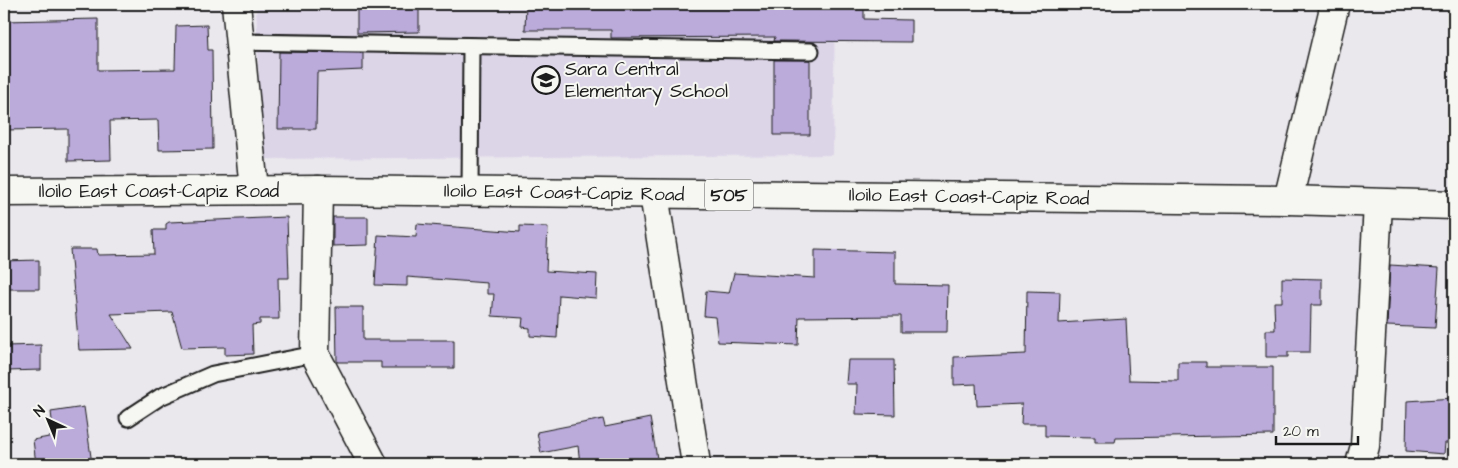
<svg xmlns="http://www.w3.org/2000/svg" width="1458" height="468" font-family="'Architects Daughter',sans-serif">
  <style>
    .built { fill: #dcd5e8 }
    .building { fill: #bbabdb; stroke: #1c1c1c }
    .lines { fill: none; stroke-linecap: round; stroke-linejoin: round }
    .service-casing { stroke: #1c1c1c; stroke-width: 19 }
    .minor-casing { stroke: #1c1c1c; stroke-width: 31 }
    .primary-casing { stroke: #1c1c1c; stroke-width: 31 }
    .service { stroke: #f6f6f2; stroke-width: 15 }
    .minor { stroke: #f6f6f2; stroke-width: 28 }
    .primary { stroke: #f6f6f2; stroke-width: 28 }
    .labels { text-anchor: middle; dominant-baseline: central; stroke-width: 4; stroke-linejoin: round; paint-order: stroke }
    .shield { fill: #f6f6f2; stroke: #5d5d5c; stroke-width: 1 }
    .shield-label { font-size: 18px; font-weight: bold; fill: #1c1c1c }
    .poi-label { font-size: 19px; fill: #1c1c1c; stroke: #f6f6f2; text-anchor: start }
    .street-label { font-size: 19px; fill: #1c1c1c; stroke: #f6f6f2 }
  </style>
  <rect width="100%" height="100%" fill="#eae7ed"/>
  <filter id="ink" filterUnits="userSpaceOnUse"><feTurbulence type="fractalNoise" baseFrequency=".02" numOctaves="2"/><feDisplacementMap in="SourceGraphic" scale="10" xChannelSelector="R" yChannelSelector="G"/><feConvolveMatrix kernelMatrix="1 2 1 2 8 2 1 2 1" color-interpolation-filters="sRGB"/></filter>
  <g filter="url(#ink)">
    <path class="built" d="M256,4h579l-2,151 -571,4z"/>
    <path class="building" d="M357,4h62v28l-62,1z
      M526,4h294v3h44v12l47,1v22l-137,-1 1,-4 -164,1v-8h-86z
      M98,19v51l77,-1 1,-43 31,-1 1,25h4l1,99 -54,1 -1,-30 -48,1 1,39 -43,1v-32l-64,1v-109z
      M279,52l84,1v17l-46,2 -1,57h-38z
      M774,60h36v75h-36z
      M287,217l2,61h-11l1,41h-19v5l-8,1 1,29 -28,1v-8l-43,1 -10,-36 -61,2 22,35 -54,1 -9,-101h27l1,6 56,-1 -1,-24h13v-6l3,-2z
      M333,217h35v28l-35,1z
      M417,224l103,8v-6l28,1 -2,44 51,3 -1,24 -37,-3 -2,43 -27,-2v-8l-8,-1 1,-9 -31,-2 2,-22h-7v-11l-80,-6v9l-32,-1 3,-50 38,2z
      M815,250l80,2v32l53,1 -1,47h-46v-16l-102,1 -1,28 -80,-3 -3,-25 -11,-1 2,-25 23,2 5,-20 81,5z
      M39,260v29h-35v-28z
      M1390,265l49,3 -4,60 -48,-2z
      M1282,278l40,1v26h-11l-1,47h-22v5h-22v-27h9l-1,-28h8z
      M1027,291l33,1 -1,31 67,-4 3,61 49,1v-19h28v5h67v68l-157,3 -1,4h-20v-5l-50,-1v-12h-24l1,-20 -45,2 -1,-22 -22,1v-28l72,-3z
      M336,307h27v33h91v28h-73v-6h-44z
      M41,345v25l-34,1 -2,-25z
      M848,360h46l1,55 -39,-1 1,-30h-11z
      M1454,398v45h-9l-1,11 -38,-3 1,-50z
      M84,407l8,57h-56l-3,-24 21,-4 -3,-24z
      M650,418l8,46h-78l-2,-18 -37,7 -4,-21 66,-13 2,8z"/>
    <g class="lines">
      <defs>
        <path id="service" d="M240,42l571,9
          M470,192l1,-146
          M128,418l32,-21 53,-23 102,-20"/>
        <path id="minor" d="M236,4l18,186
          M318,190l-3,164 58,110
          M654,194l42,270
          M1288,200l47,-196
          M1360,464l5,-18 13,-242"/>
        <path id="primary" d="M4,192l314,-2 970,10 166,5"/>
      </defs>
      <use href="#service" class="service-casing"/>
      <use href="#minor" class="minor-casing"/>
      <use href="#primary" class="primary-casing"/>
      <use href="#service" class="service"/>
      <use href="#minor" class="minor"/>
      <use href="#primary" class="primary"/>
    </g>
  </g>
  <defs>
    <symbol id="school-ring" viewBox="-11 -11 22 22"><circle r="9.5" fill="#f6f6f2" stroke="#1c1c1c" stroke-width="1.5"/><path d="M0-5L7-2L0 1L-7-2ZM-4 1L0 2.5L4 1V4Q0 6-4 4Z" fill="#1c1c1c"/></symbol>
  </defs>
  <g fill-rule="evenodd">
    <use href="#school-ring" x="530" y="64" width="32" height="32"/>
  </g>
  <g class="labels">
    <rect class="shield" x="705" y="179.5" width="48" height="31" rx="4"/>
    <g class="shield-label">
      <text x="729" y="195">505</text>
    </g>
    <g class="poi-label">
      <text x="565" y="69">Sara Central<tspan x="565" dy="22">Elementary School</tspan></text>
    </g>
    <g class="street-label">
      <text x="159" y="191">Iloilo East Coast-Capiz Road</text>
      <text transform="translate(564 193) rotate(1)">Iloilo East Coast-Capiz Road</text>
      <text transform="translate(969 197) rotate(1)">Iloilo East Coast-Capiz Road</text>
    </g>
  </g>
  <rect width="1458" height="468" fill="none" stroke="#f6f6f2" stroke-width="20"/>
  <rect x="10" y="10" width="1438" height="448" fill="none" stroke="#1c1c1c" stroke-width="2" filter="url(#ink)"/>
  <g transform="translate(48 420) rotate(316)" stroke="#f6f6f2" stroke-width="4" paint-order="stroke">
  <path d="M0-4L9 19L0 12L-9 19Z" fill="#1c1c1c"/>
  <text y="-8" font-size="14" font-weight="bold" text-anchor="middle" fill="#1c1c1c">N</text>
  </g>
  <path d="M1276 436v8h82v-8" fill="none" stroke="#1c1c1c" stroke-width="2.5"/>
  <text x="1283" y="436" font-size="15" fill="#1c1c1c" stroke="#f6f6f2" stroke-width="4" paint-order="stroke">20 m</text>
</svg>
